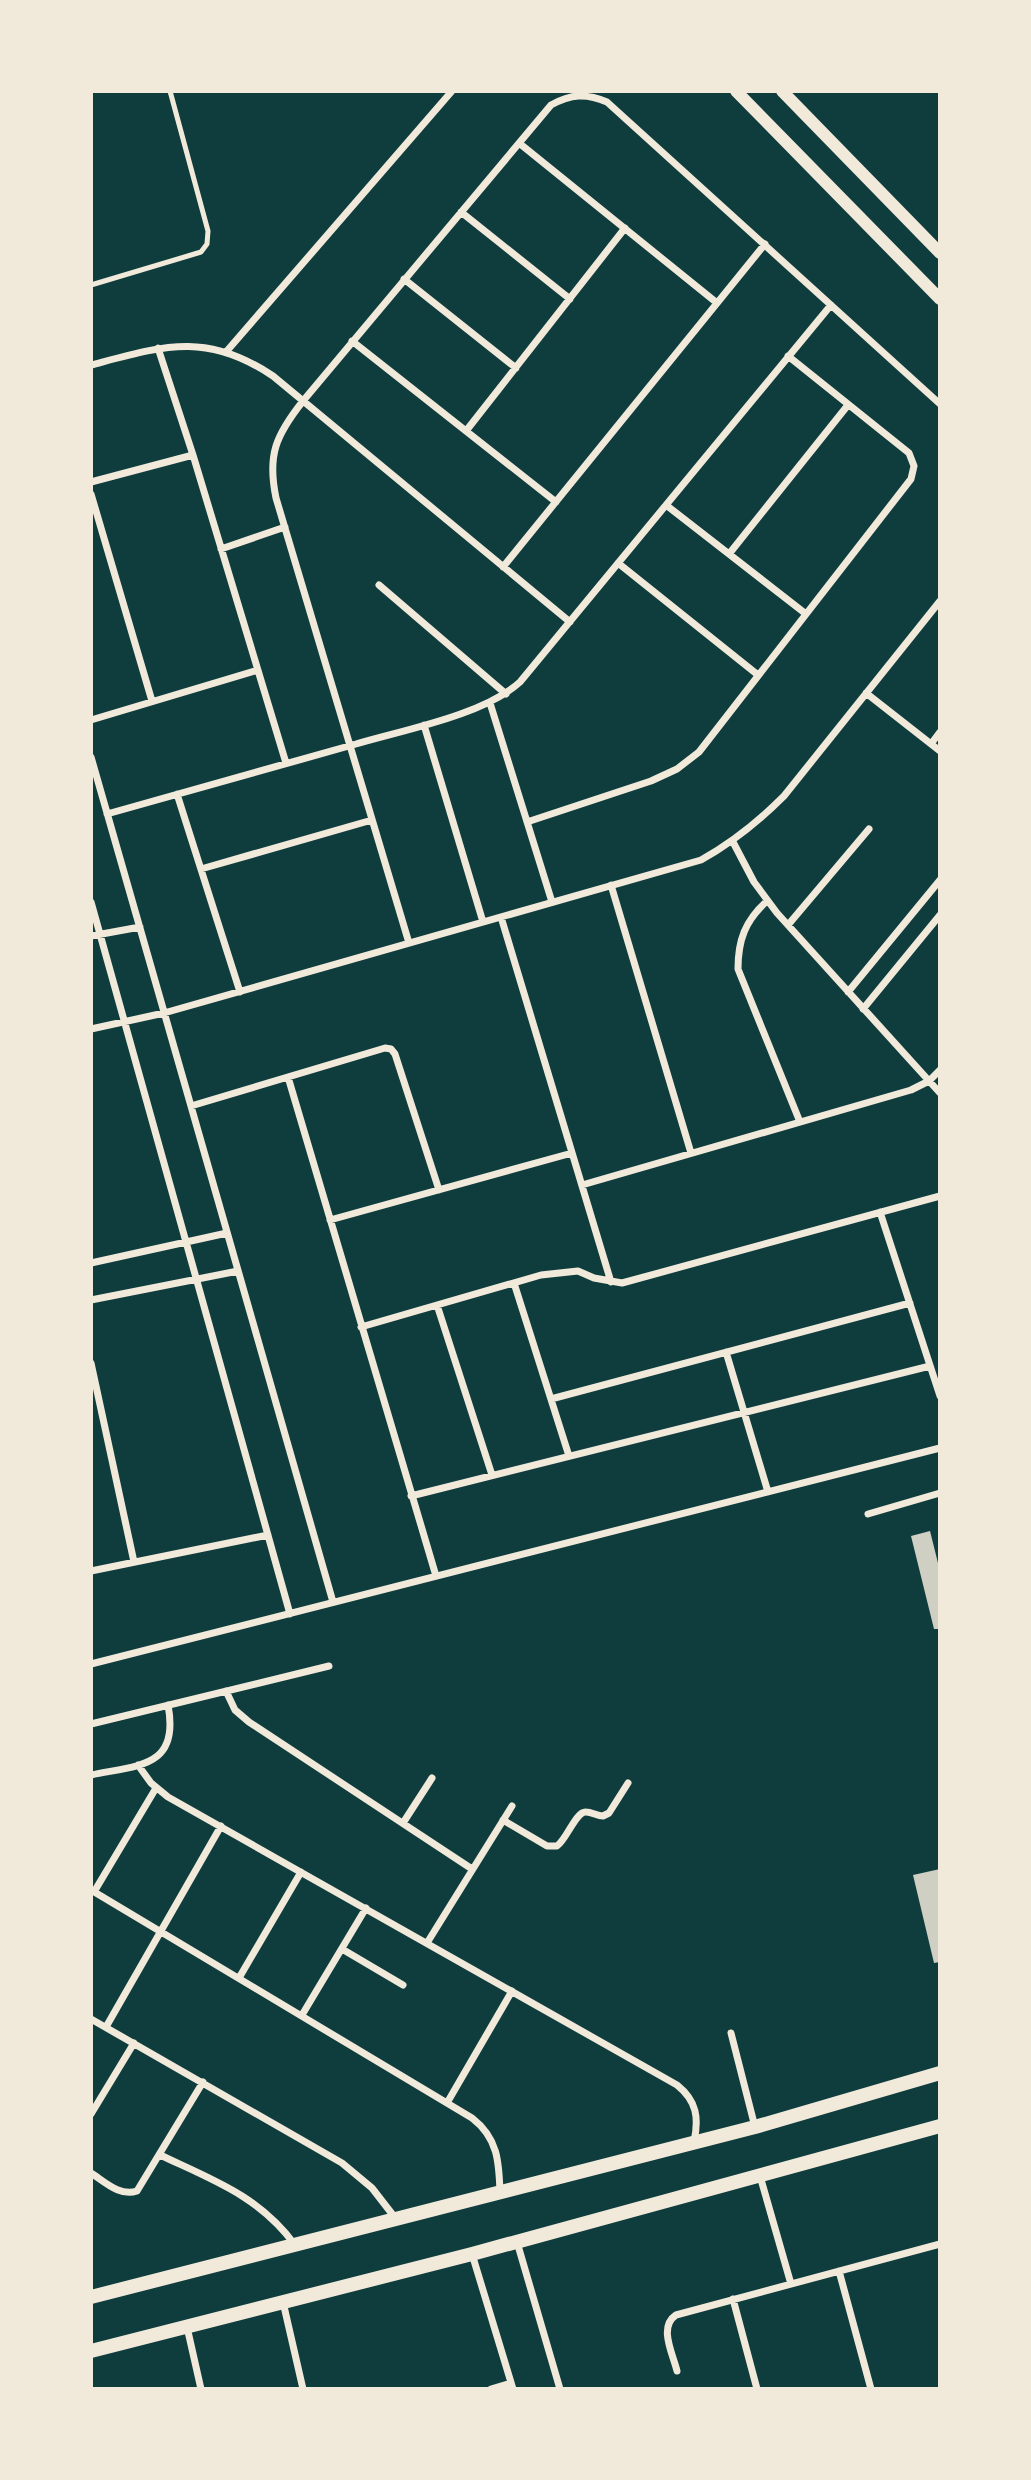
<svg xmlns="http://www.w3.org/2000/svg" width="1031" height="2480" font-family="'Alegreya Sans',sans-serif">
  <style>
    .building { fill: #cfcfc3 }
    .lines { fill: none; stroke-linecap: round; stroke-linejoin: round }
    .service { stroke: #f1e9da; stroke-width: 5 }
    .minor { stroke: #f1e9da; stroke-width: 7 }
    .tertiary { stroke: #f1e9da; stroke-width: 12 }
    .secondary { stroke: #f1e9da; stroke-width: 14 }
  </style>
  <rect width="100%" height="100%" fill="#0f3d3e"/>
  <path class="building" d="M930,1531l10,40v58h-6l-23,-93z
    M940,1869v93l-6,1 -21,-88z"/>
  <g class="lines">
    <path class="service" d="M91,285l110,-33 6,-8 1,-13 -38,-140"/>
    <path class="minor" d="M519,143l198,160
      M461,212l109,87
      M404,279l112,89
      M352,341l204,161
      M158,348l35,107 93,308
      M226,352l226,-261
      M91,365c72,-19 115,-34 182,11l297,246
      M466,431l159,-203
      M91,482l102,-27
      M91,494l61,207
      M666,505l140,109
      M221,549l64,-22
      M729,554l119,-149
      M618,563l140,112
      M503,567l262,-323
      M379,585l127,109
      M866,693l74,58
      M490,703l62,199
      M91,720l167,-50
      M424,725l59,197
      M931,744l9,-12
      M91,757l242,845
      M177,794l63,198
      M107,814c83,-24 166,-47 249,-70 47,-14 128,-29 164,-62l311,-377
      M527,822l124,-41 26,-12 22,-17 212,-273 3,-13 -5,-13 -121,-97
      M733,842l21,40 23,31 163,180
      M201,869l171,-49
      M611,885l80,268
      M767,901c-22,20 -29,39 -29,68l62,153
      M91,902l199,712
      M501,917l110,365
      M788,925l81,-96
      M91,936l49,-9
      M409,943l-133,-445c-9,-43 0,-63 27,-97l248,-296c20,-11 35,-12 56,-3l333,302
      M848,992l92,-112
      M863,1009l77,-94
      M91,1029l73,-16 537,-153c32,-18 57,-38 83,-64l156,-195
      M288,1077l148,499
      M191,1106l194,-58 6,1 4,5 44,136
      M582,1185l329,-95 18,-9 11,-11
      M880,1212l60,184
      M330,1220l242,-67
      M91,1263l136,-30
      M514,1283l55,173
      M91,1300l147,-29
      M437,1305l55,170
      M361,1327l180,-52 37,-4 16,7 28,5 318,-87
      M726,1352l42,140
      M91,1363l43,199
      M551,1399l359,-96
      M411,1496l519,-130
      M868,1514l72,-21
      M91,1571l177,-36
      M91,1664l849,-216
      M226,1691l9,19 14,12 223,147
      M91,1724l238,-58
      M138,1765l13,18 17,14 509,288c20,16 22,33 17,57
      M91,1775c47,-10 89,-7 77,-70
      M503,1820l44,26h10c10,-7 19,-35 29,-34 6,0 11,4 17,4l6,-3 19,-30
      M403,1823l29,-45
      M91,1890l381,228c26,20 27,44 28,74
      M94,1892l62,-104
      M427,1943l85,-137
      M342,1949l61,36
      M239,1978l62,-106
      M302,2015l64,-107
      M91,2019l251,144 30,25 24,31
      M106,2027l115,-201
      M731,2033l24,94
      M447,2103l65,-112
      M91,2114l43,-71
      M160,2155c53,25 99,41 135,90
      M91,2173c14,9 29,24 46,18l66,-109
      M760,2176l31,108
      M517,2242l43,147
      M472,2254l41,135
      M839,2271l32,118
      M733,2299l24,90
      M283,2302l20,87
      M187,2327l14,62
      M677,2371c-4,-17 -19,-44 -1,-56l264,-71
      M491,2389l20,-6"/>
    <path class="tertiary" d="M736,91l204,208
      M782,91l158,162"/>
    <path class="secondary" d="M91,2297l664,-170 185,-54
      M91,2351l381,-97 468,-128"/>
  </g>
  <rect width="1031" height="2480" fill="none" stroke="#f1e9da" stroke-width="186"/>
</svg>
